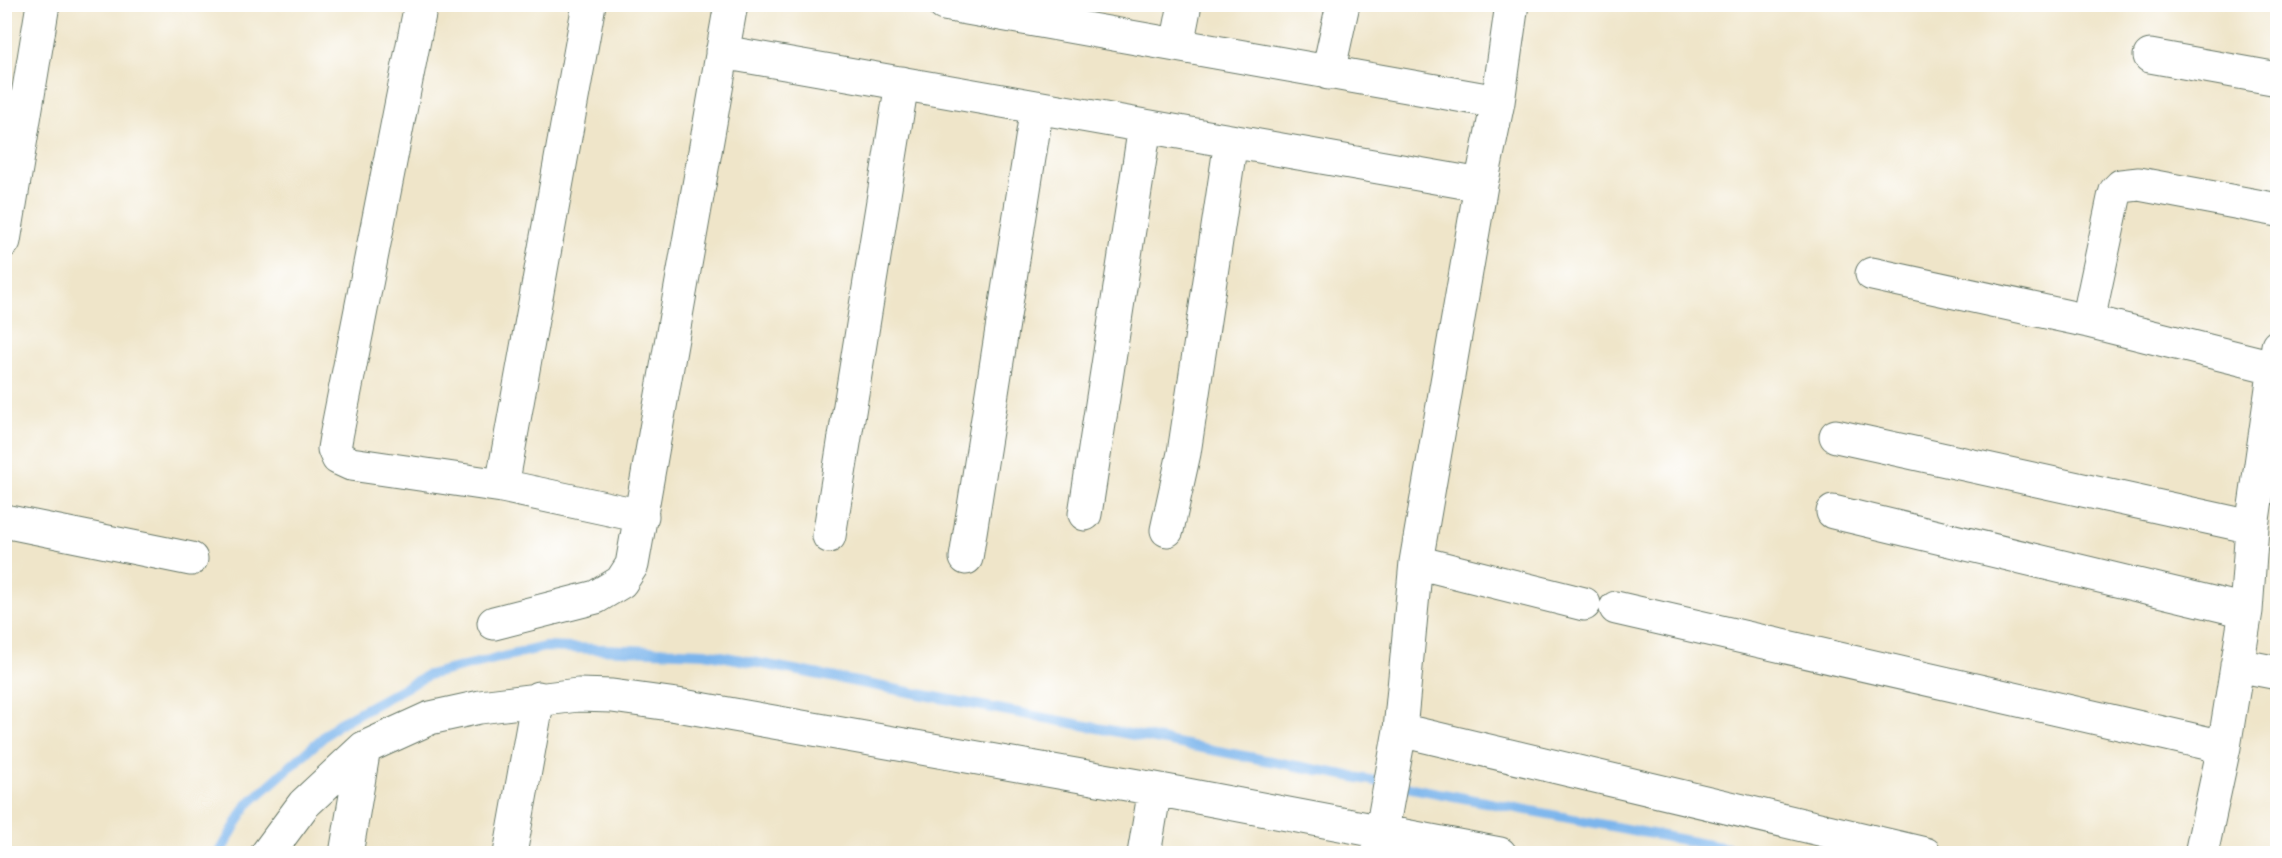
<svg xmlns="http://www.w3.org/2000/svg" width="2282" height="858" font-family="Alegreya,serif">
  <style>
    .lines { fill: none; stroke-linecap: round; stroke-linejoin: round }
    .stream { stroke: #7bb5ec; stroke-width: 10 }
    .minor-casing { stroke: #687868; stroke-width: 35 }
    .minor { stroke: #fff; stroke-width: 33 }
  </style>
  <rect width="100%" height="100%" fill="#fff"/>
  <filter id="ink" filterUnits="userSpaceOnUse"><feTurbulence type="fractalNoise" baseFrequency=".0167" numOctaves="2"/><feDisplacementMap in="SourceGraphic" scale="12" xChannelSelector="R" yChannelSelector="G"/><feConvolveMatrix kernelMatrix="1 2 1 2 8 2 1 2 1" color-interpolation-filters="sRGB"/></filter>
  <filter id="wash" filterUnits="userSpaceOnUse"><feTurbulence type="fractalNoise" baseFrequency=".008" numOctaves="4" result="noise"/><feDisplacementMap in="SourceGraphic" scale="24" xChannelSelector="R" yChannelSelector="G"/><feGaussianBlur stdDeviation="1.35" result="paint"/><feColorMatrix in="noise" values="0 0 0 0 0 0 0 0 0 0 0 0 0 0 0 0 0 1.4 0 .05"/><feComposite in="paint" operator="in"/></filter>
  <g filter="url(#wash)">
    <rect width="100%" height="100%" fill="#efe5c9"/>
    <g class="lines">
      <path class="stream" d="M219,854l28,-49 91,-81 90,-49 116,-28 161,6 1052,201"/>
    </g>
  </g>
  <g filter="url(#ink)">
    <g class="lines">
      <defs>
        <path id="minor" d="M421,4l-85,433 -2,12 4,9 13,6 151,22 140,30
          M944,4l554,98
          M1177,45l8,-41
          M722,52l759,133
          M2150,56l128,23
          M1328,73l15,-69
          M4,241l39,-237
          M1872,274l216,47 185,46
          M2088,321l26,-123 2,-7 5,-5 18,-2 139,26
          M1836,436l416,91
          M502,486l87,-482
          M1833,512l413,99
          M1085,514l60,-388
          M4,521l187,38
          M1167,530l17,-77 47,-312
          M829,536l73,-453
          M966,558l71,-451
          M1416,562l168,42
          M1616,608l608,139
          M494,623l102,-26 25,-15 11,-17 99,-561
          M2237,665l41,8
          M1400,730l525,124
          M1378,853l22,-123 16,-168 65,-377 17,-83 14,-98
          M267,854l37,-50 60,-56 66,-30 50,-11 98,-12 34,1 65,9 478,84 345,65
          M346,854l18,-106
          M510,854l28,-156
          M1144,854l11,-65
          M2201,854l23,-107 22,-136 6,-84 26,-181"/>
      </defs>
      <use href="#minor" class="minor-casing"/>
      <use href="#minor" class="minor"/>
    </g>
  </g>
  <rect width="2282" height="858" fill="none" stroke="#fff" stroke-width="24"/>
</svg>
